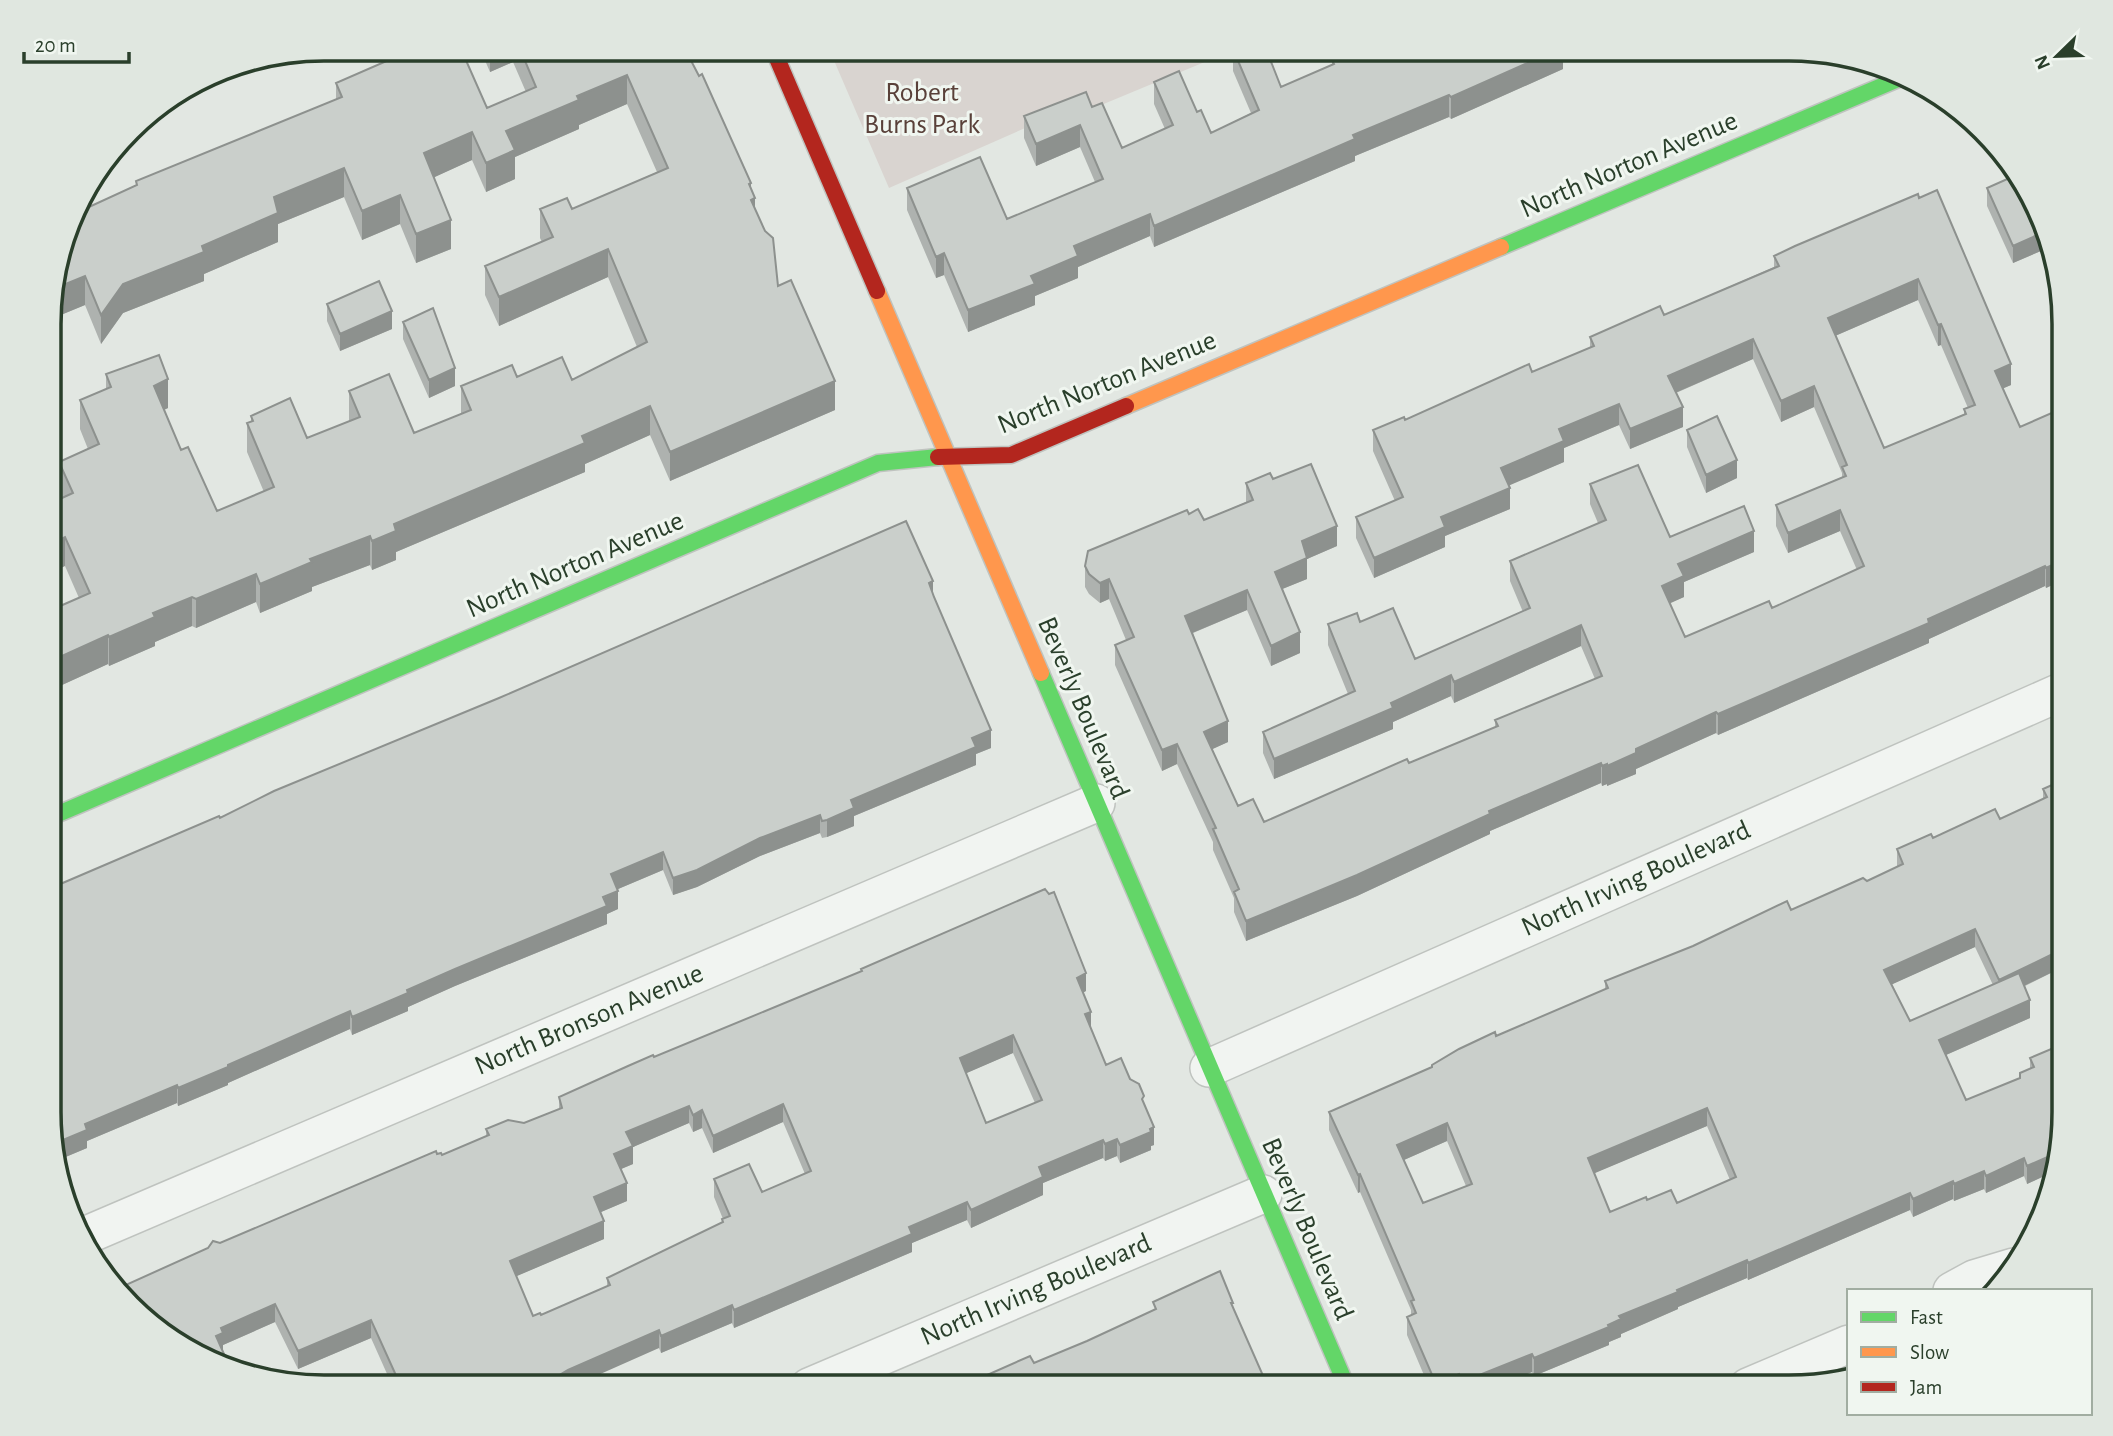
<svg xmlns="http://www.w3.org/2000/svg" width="2113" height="1436" font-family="'Alegreya Sans',sans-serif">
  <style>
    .green { fill: #d9d4d0 }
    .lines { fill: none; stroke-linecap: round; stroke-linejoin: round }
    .street-casing { stroke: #bfc3bf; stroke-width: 40 }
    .fast-casing { stroke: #bfc3bf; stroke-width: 19 }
    .slow-casing { stroke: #bfc3bf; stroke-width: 19 }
    .jam-casing { stroke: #bfc3bf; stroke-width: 19 }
    .street { stroke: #f1f4f1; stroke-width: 37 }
    .fast { stroke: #63d668; stroke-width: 16 }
    .slow { stroke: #ff974d; stroke-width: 16 }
    .jam { stroke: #b3261e; stroke-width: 16 }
    .wall { fill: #aeb2af; fill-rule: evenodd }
    .shaded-wall { fill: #8d918e }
    .building { fill: #cacfcb; stroke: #8d918e; stroke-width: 2; fill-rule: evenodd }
    .labels { text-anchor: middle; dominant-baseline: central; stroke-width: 6; stroke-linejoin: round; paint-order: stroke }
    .park-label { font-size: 28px; fill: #594039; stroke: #f0f6f0 }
    .street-label { font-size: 28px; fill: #2a3f2b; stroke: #f0f6f0 }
    .rim { fill: none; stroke: #2a3f2b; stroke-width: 3.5 }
  </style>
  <rect width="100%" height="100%" fill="#e2e7e2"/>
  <path class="green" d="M829,49h407l-166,69 -4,-8 -177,78z"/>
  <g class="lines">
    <defs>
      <path id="street" d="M1209,1068l854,-377
        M82,1237l1014,-434
        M1952,1291l22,-12 40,-12
        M809,1387l454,-193
        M1748,1387l101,-43"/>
      <path id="fast" d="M1501,247l402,-170
        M1041,673l306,714
        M51,817l827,-354 60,-6"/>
      <path id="slow" d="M877,291l164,382
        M1126,406l375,-159"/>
      <path id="jam" d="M773,49l104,242
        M938,457l73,-2 115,-49"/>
    </defs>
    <use href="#street" class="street-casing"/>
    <use href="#fast" class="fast-casing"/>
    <use href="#slow" class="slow-casing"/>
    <use href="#jam" class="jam-casing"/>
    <use href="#street" class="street"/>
    <use href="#fast" class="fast"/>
    <use href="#slow" class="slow"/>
    <use href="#jam" class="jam"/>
  </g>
  <path class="wall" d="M480,49h205l66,140 4,20 23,77 57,124 -165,71 -20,-46 -65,29v8l-189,80v8l-24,10 -2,-5 -58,22v4l-52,22 -4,-11 -60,26 -4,-2 -37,16v4l-46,20 -1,-2 -57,26v-80l28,-12 -14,-32 -3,-68 -3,-7v-29l29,-13 -8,-20v-29l26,-11v-15l62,34 -4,2 17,40 36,61 47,-19 -17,-40v-29l4,-1v-6l56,22 42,-17v-30l65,42 47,-19v-28l56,-9 55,3 65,-33 -29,-70 -109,49 -14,-31v-29l57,-24 -2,-4v-29h32l85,-37 -30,-68 -48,21v4l-64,28v22l-29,13 -14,-32 -38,17 17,72 -35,14 -16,-39 -38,16 -18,-43 -66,27v18l-74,32v7l-81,32 -22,31 -16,-39 -34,14 38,-112 47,-22v-4l200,-81v-17l151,25 39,-16 -13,-30 -23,10z
    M1233,49l48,38 51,-22v-5l24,-11h230l-23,10v10l-112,50 -2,-2 -94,39v5l-201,86 -4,-11 -72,31v11l-43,18v9l-67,27 -24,-57 -8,3 -29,-68v-22l100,31 88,-37 -15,-35 -44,19 -12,-28v-22l68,-9 30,41 43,-19 -11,-25v-22l43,30 14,21 40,-20 -18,-42z
    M1987,188l48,14 13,46 -35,15 -26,-57z
    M1918,194l93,191 -8,3 17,39 43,-19v172l-17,8 -1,-2 -116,53v4l-211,92 -2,-2 -80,36v5l-29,12v-2l-5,2 -1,-3 -111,48v3l-133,62 -111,45 -12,-29v-14l-21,-48v-8l-36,-78 -15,7 -47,-106v-20l11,-5 -17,-41 -9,4 -11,-9 -4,-7v-21l104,-52 15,6 42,-18v-19l27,-4 64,67 -30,13v20l-25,10 18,64 -29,13 -24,-56 -54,23 35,109 -16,7 26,57 26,16 145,-59 86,-36v-7l100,-41 -14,-33 -127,57 -3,-7 -58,26v7l-119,50 -11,-26v-21l85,-38 -20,-49v-21l32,-2 55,37 108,-47 -13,-31v-20l88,-38 -8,-19v-20l80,53 84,15 -70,30v15l-15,6 16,34 87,-29 85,-38 -17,-39 -52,22 -12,-27v-21l66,-28v-4l-28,-66 -33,15 -28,-63 -77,34 7,34 -53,22 -11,-24 -55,23v14l-56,23 2,24 -65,27v11l-71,31 -18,-40v-21l39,-16 -22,-50v-21l32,-10 127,-48 58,-24v-11l74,-22 110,-48v-11zM1918,300l20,46 3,-1 27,63 -4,1v5l-80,34 -49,-112z
    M327,304l65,25 -52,22 -13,-30z
    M2063,320v44l-8,-20v-21z
    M403,322l52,64 -26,12 -26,-59z
    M1687,430l50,48 -31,15 -19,-46z
    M933,594l58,154 -15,6v11l-122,51v10l-27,11 -5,1 -2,-5 -60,23 -63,31 -24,8 -10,-25 -45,19v20l-11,5v10l-152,62 -47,21v4l-56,24 -2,-6 -122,54v2l-50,21 -1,-3 -90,38v7l-31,13 164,-343z
    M2063,780v187l-38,19 5,32 -84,37 20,45 54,-22 10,-9v-11l33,72 -8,41 -28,13 -3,-8 -38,17 -2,-4 -30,12 -1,-2 -40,18 -3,-7 -162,70 -1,-2 -69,29v2l-57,25v3l-12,5v3l-75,31 -2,-4 -37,15h-66l-22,-52v-18l4,-1v-6l-51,-118 -2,1 -29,-63v-18l103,-45v-2l173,-76v-8l262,-100 30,-14v-18l103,-30 43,-20v-10zM1975,947l18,38 -83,36 -18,-37zM1707,1126l23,54 -53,23 -30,-3 -37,12 -16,-39zM1447,1141l19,45 -43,17 -19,-43z
    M861,969l225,22 -3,1 8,37 15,36 24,14 14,24 10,42 -3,1v4l-31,13 -3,-7 -12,5 -2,-3 -60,25v12l-72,33 -4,-8 -55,23v9l-178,76 -2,-5 -71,30 -2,-5 -267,37 -21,-47 -73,31 -23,-47 -52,23 -66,-15 63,-87 217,-89 5,1 44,-19v-7l38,-6 35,-14v-12l302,-125zM1013,1053l22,50 -49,20 -20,-50zM783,1122l22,52 -43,18 -48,-13v18l9,22h-1v4l-115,55v9l-66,28 -8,1 -17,-40 88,-37 -3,-27 26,-11 -6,-32 12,-5v-17l56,-24 4,9 9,-4 11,25z"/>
  <path class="shaded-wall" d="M490,49h23v13l-23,10z
    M1559,49h27l-23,10v10l-112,50v-22z
    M627,75v29l-48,21v4l-64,28v22l-29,13v-29l20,-32 71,-35z
    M1449,95v22l-94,39v5l-201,86v-21l199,-91z
    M1080,125v22l-44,19v-22z
    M472,132v28l-48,22v-29z
    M344,168v29l-66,27v18l-74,32v7l-81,32 -22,31v-29l22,-31 79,-38 72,-49z
    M751,183v17l4,-2v29l-6,-43z
    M400,195v29l-38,16v-29z
    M1150,214v22l-72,31v11l-43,18v9l-67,27v-22l63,-34 43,-30z
    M451,220v29l-35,14v-29z
    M2044,232l4,16 -35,15v-17z
    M608,249v28l-109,49v-29z
    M944,253v22l-8,3v-21z
    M85,276v29l-34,14v-29z
    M1918,279v21l-90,39v-21z
    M392,311v18l-52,22v-17z
    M1941,324v21l-3,1v-21z
    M1753,339v20l-85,37v-20z
    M2011,364v21l-16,7v-21z
    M455,368v18l-26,12v-18z
    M168,379v29l-14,6v-28z
    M835,381v29l-165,71v-29z
    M1814,386v21l-33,15v-21z
    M1619,404v21l-55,23v14l-63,27v-21l58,-39z
    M650,406v29l-65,29v8l-189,80v8l-24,10v-29l22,-17 188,-88z
    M1683,407v20l-53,22v-20z
    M1737,460v18l-31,15v-18z
    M1510,488v21l-65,27v11l-71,31v-20l67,-41z
    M1840,510v21l-52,22v-20z
    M1337,526v20l-30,13v20l-32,13v-20l27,-31z
    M1754,531v21l-70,30v15l-22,10v-21l16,-22z
    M370,536v29l-58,22v4l-52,22v-29l50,-25z
    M65,537v29l-14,7v-29z
    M2063,560v20l-17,8v-20z
    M2045,566v20l-116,53v4l-211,92v-21z
    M256,574v28l-60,26v-29z
    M1109,579v20l-9,4v-20z
    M933,581v18l-4,-16z
    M1247,590v20l-62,26v-20z
    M192,597v29l-37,16v4l-46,20v-29l44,-24z
    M1581,625v21l-127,57v-21z
    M1300,632v21l-29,13v-20z
    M108,635v29l-57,26v-29z
    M1451,675v21l-58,26v7l-119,50v-20z
    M1716,712v21l-80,36v5l-29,12v-20l29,-17z
    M1228,721v21l-24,11v-21z
    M991,730v18l-15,6v11l-122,51v10l-27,11v-17l24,-20 121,-62z
    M1177,744v20l-15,7v-21z
    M1601,763v20l-111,48v3l-133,62 -111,45v-20l243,-110z
    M1607,764v20l-5,2v-20z
    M820,815v18l-60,23 -63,31 -24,8v-17l87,-40z
    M663,852v18l-52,22v-18z
    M618,891v18l-11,5v10l-152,62 -47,21v4l-56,24v-18l55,-27z
    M1975,929v18l-91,41v-18z
    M2063,949v18l-64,31v-18z
    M1086,973v18l-9,5v-18z
    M2030,1000v18l-91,40v-18z
    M350,1011v18l-122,54v2l-50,21v-18l50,-23z
    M1091,1012v17l-6,-15z
    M1013,1035v18l-53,23v-18z
    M177,1085v18l-90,38v7l-31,13 -5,-16 34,-21z
    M783,1104v18l-70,31v-17z
    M689,1106v17l-56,24v17l-19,8v-18l12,-22z
    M1707,1108v18l-119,50v-18z
    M702,1110v18l-9,4v-17z
    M1447,1123v18l-50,22v-18z
    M1154,1127v18l-3,1v4l-31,13v-18z
    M1117,1139v17l-12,5v-17z
    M1103,1140v18l-60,25v12l-72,33v-18l68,-43z
    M2059,1152l-4,19 -28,13v-18z
    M2024,1158v18l-38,17v-17z
    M1984,1171v18l-30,12v-17z
    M1360,1174v18l-2,1v-18z
    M1953,1181v18l-40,18v-18z
    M627,1183v18l-33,14v-18z
    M1910,1193v17l-162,70v-17z
    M967,1202v18l-55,23v9l-178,76v-18l175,-83z
    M604,1221v18l-94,40v-18z
    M1747,1260v18l-69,29v2l-57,25v3l-12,5v3l-75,31v-18l74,-33 11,-9 58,-26z
    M275,1304v18l-52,23v6l-7,-15 5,-8z
    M732,1305v18l-71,30v-17z
    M371,1320v18l-73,31v-18z
    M659,1330v18l-88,39h-19l1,-8 15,-9z
    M1532,1354v18l-37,15h-33v-5z
    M1459,1374v13h-23v-3z"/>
  <path class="building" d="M414,49h47l26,59 49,-21 -16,-38h165l14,27 3,-2 49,109 -2,1 6,14 -4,2 14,31 8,7 5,48 13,-6 44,101 -165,71 -20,-46 -68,30 3,7 -191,81 2,7 -24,10 -2,-5 -60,23 2,3 -52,22 -4,-10 -60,25 -4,-2 -39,16 2,4 -46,20 -1,-2 -57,26v-51l39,-17 -25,-56 -14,7v-41l22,-10 -14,-31 40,-18 -19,-44 31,-13 -5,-13 53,-19 9,24 -14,7 27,64 7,-3 29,64 57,-24 -27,-64 6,-2 -2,-5 39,-18 17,40 53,-21 -11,-26 40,-17 25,59 57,-23 -10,-24 51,-21 5,12 45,-20 10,23 75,-38 -39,-93 -109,48 -14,-31 68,-29 -13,-28 27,-11 5,11 96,-41 -41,-93 -50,21 2,4 -73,31 9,19 -29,13 -14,-31 -48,21 27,67 -35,14 -16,-39 -38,16 -18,-43 -70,29 4,16 -76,33 2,6 -81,32 -22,31 -16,-39 -34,14 24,-80 14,-3 48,-22 -1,-4 206,-84 -6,-14z
    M1233,49h33l15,38 53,-23 -2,-4 24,-11h203l-108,48 -2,-2 -96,40 2,4 -201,87 -4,-12 -76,32 4,10 -47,20 4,8 -67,26 -24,-57 -8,4 -29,-69 73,-31 27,62 96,-40 -23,-54 -44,19 -12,-28 62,-24 6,15 10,-4 20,45 51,-23 -19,-43 25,-11 18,41 4,-2 10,23 48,-23z
    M2014,176l21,26 9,30 -31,14 -26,-58z
    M1937,190l74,174 -16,7 25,56 43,-19v152l-17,8 -1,-2 -117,53 1,4 -211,91 -2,-2 -80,37v4l-29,13v-2l-5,2 -1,-3 -112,48 1,3 -133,61 -111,46 -12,-29 5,-3 -26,-60 3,-1 -39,-84 -15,6 -47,-105 19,-8 -25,-58 -9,4 -11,-9 -4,-8 3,-15 99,-41 2,4 9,-5 6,11 49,-20 -7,-17 24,-10 3,6 38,-15 26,62 -35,15 5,17 -32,14 25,60 -29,14 -24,-56 -62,26 43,105 -24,11 34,74 15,-7 11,23 143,-63 2,4 89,-37 -3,-6 107,-44 -21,-51 -127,57 -3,-7 -60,28 2,5 -119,51 -11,-27 92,-41 -27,-67 29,-11 3,9 33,-14 22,51 115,-51 -20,-47 96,-41 -16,-36 48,-19 32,72 74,-31 10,25 -76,33 6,12 -22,10 23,51 84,-36 3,7 92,-42 -24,-56 -52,23 -12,-28 70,-29 -4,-9 5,-2 -33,-79 -33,15 -28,-62 -85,37 15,31 -53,22 -11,-25 -60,25 5,12 -63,27 9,20 -69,29 4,10 -71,31 -18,-41 47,-20 -30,-67 31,-13 1,3 124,-56 3,8 62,-26 -4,-9 70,-31 4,9 115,-49 -5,-10 21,-10 123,-52 1,4zM1918,279l20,46 3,-1 34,81 -11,4 2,5 -82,34 -56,-130z
    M379,281l13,30 -52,23 -13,-30z
    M433,308l22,60 -26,12 -26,-58z
    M2063,320v23l-8,-20z
    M1717,416l20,44 -31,15 -19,-45z
    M906,521l27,60 -4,2 5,14 57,133 -19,8 4,9 -125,53 3,8 -27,12 -5,1 -2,-6 -60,23 -63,32 -24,8 -10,-26 -52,22 7,17 -15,6 4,9 -152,63 -48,21 1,3 -56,24 -2,-6 -122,54v2l-50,21 -1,-3 -92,39 2,6 -36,15v-257l168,-72 1,2 54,-27 225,-93z
    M2063,780v169l-64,31 -24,-51 -91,41 26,51 109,-48 11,27 -91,40 27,60 54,-22v-5l14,-6 -4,-9 33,-14v86l-4,22 -32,14 -3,-8 -38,18 -2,-5 -30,13 -1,-3 -40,18 -3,-6 -162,70 -1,-3 -70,30 1,2 -59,24 2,3 -13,6 1,2 -75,31 -2,-4 -70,28 -3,-8 -23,10 -29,-67 9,-4 -5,-12 3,-1 -54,-126 -2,1 -29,-63 103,-45v-2l27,-16 36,-17 1,4 112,-48 -3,-7 88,-35 94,-45 4,9 72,-32 4,3 36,-17 -6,-15 34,-15 2,4 62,-29 5,10 47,-22 -4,-8zM1707,1108l29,69 -59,26 -6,-13 -24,10 -1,-3 -36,15 -22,-54zM1447,1123l25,61 -49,19 -26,-58z
    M1045,889l4,5 5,-2 32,81 -9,5 14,34 -6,2 21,51 15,-7 9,21 9,5 5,12 -2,3 12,28 -4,2 1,3 -31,13 -3,-6 -12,5 -2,-4 -64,27 4,10 -72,33 -4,-8 -58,25 3,7 -178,76 -2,-5 -71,31 -2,-6 -91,40 -15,9 2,6 -3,2 -163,-1 10,-4 -28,-62 -73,31 -23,-47 -54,24 2,5 -7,3 15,34 -74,-40 -38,-42 89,-40 5,-7 7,2 216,-92 1,3 4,-1 1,2 47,-20 -3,-6 22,-9 16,3 38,-15 -3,-11 69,-31 25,-11 1,2 208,-86 -1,-2zM1013,1035l29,65 -56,23 -26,-65zM783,1104l28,67 -49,21 -13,-28 -35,15 16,37 -8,3 1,3 -116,56 3,7 -69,30 -1,-2 -7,3 -23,-55 94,-40 -10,-24 33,-14 -13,-29 19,-8 -7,-14 63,-26 4,9 9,-5 11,26z
    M1220,1271l13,32h-2l37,84h-308l70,-31 4,7 53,-22 69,-32 -3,-7z"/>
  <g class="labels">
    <g class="park-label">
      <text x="922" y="93">Robert<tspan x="922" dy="32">Burns Park</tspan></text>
    </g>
    <g class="street-label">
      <text transform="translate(1629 165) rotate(-23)">North Norton Avenue</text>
      <text transform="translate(1107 383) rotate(-22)">North Norton Avenue</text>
      <text transform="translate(575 565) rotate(-23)">North Norton Avenue</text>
      <text transform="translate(1083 708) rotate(67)">Beverly Boulevard</text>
      <text transform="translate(1636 879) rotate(-24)">North Irving Boulevard</text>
      <text transform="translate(589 1020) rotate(-23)">North Bronson Avenue</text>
      <text transform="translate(1307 1229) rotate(67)">Beverly Boulevard</text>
      <text transform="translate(1036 1290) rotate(-23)">North Irving Boulevard</text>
    </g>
  </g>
  <path d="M0 0H2113V1436H0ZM324 61H1789A263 263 0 0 1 2052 324V1112A263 263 0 0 1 1789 1375H324A263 263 0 0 1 61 1112V324A263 263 0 0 1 324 61Z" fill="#e0e7e0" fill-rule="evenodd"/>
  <path class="rim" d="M324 61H1789A263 263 0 0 1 2052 324V1112A263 263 0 0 1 1789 1375H324A263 263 0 0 1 61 1112V324A263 263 0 0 1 324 61Z"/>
  <rect x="1847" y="1289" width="245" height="126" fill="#f0f6f0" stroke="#a1ada1" stroke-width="2"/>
  <rect x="1861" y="1312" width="35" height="10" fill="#63d668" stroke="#a1ada1" stroke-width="2"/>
  <text x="1910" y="1324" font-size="21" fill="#2a3f2b">Fast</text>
  <rect x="1861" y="1347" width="35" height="10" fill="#ff974d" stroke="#a1ada1" stroke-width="2"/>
  <text x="1910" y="1359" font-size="21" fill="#2a3f2b">Slow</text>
  <rect x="1861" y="1382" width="35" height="10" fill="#b3261e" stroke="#a1ada1" stroke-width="2"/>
  <text x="1910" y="1394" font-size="21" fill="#2a3f2b">Jam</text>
  <g transform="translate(2057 56) rotate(247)" stroke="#f0f6f0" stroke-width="5" paint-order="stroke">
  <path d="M0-5L12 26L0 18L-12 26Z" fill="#2a3f2b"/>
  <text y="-10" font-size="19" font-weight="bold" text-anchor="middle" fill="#2a3f2b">N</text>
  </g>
  <path d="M24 52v10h105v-10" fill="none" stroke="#2a3f2b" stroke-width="3.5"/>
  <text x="35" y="52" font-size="21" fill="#2a3f2b" stroke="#f0f6f0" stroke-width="5" paint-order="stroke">20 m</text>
</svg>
